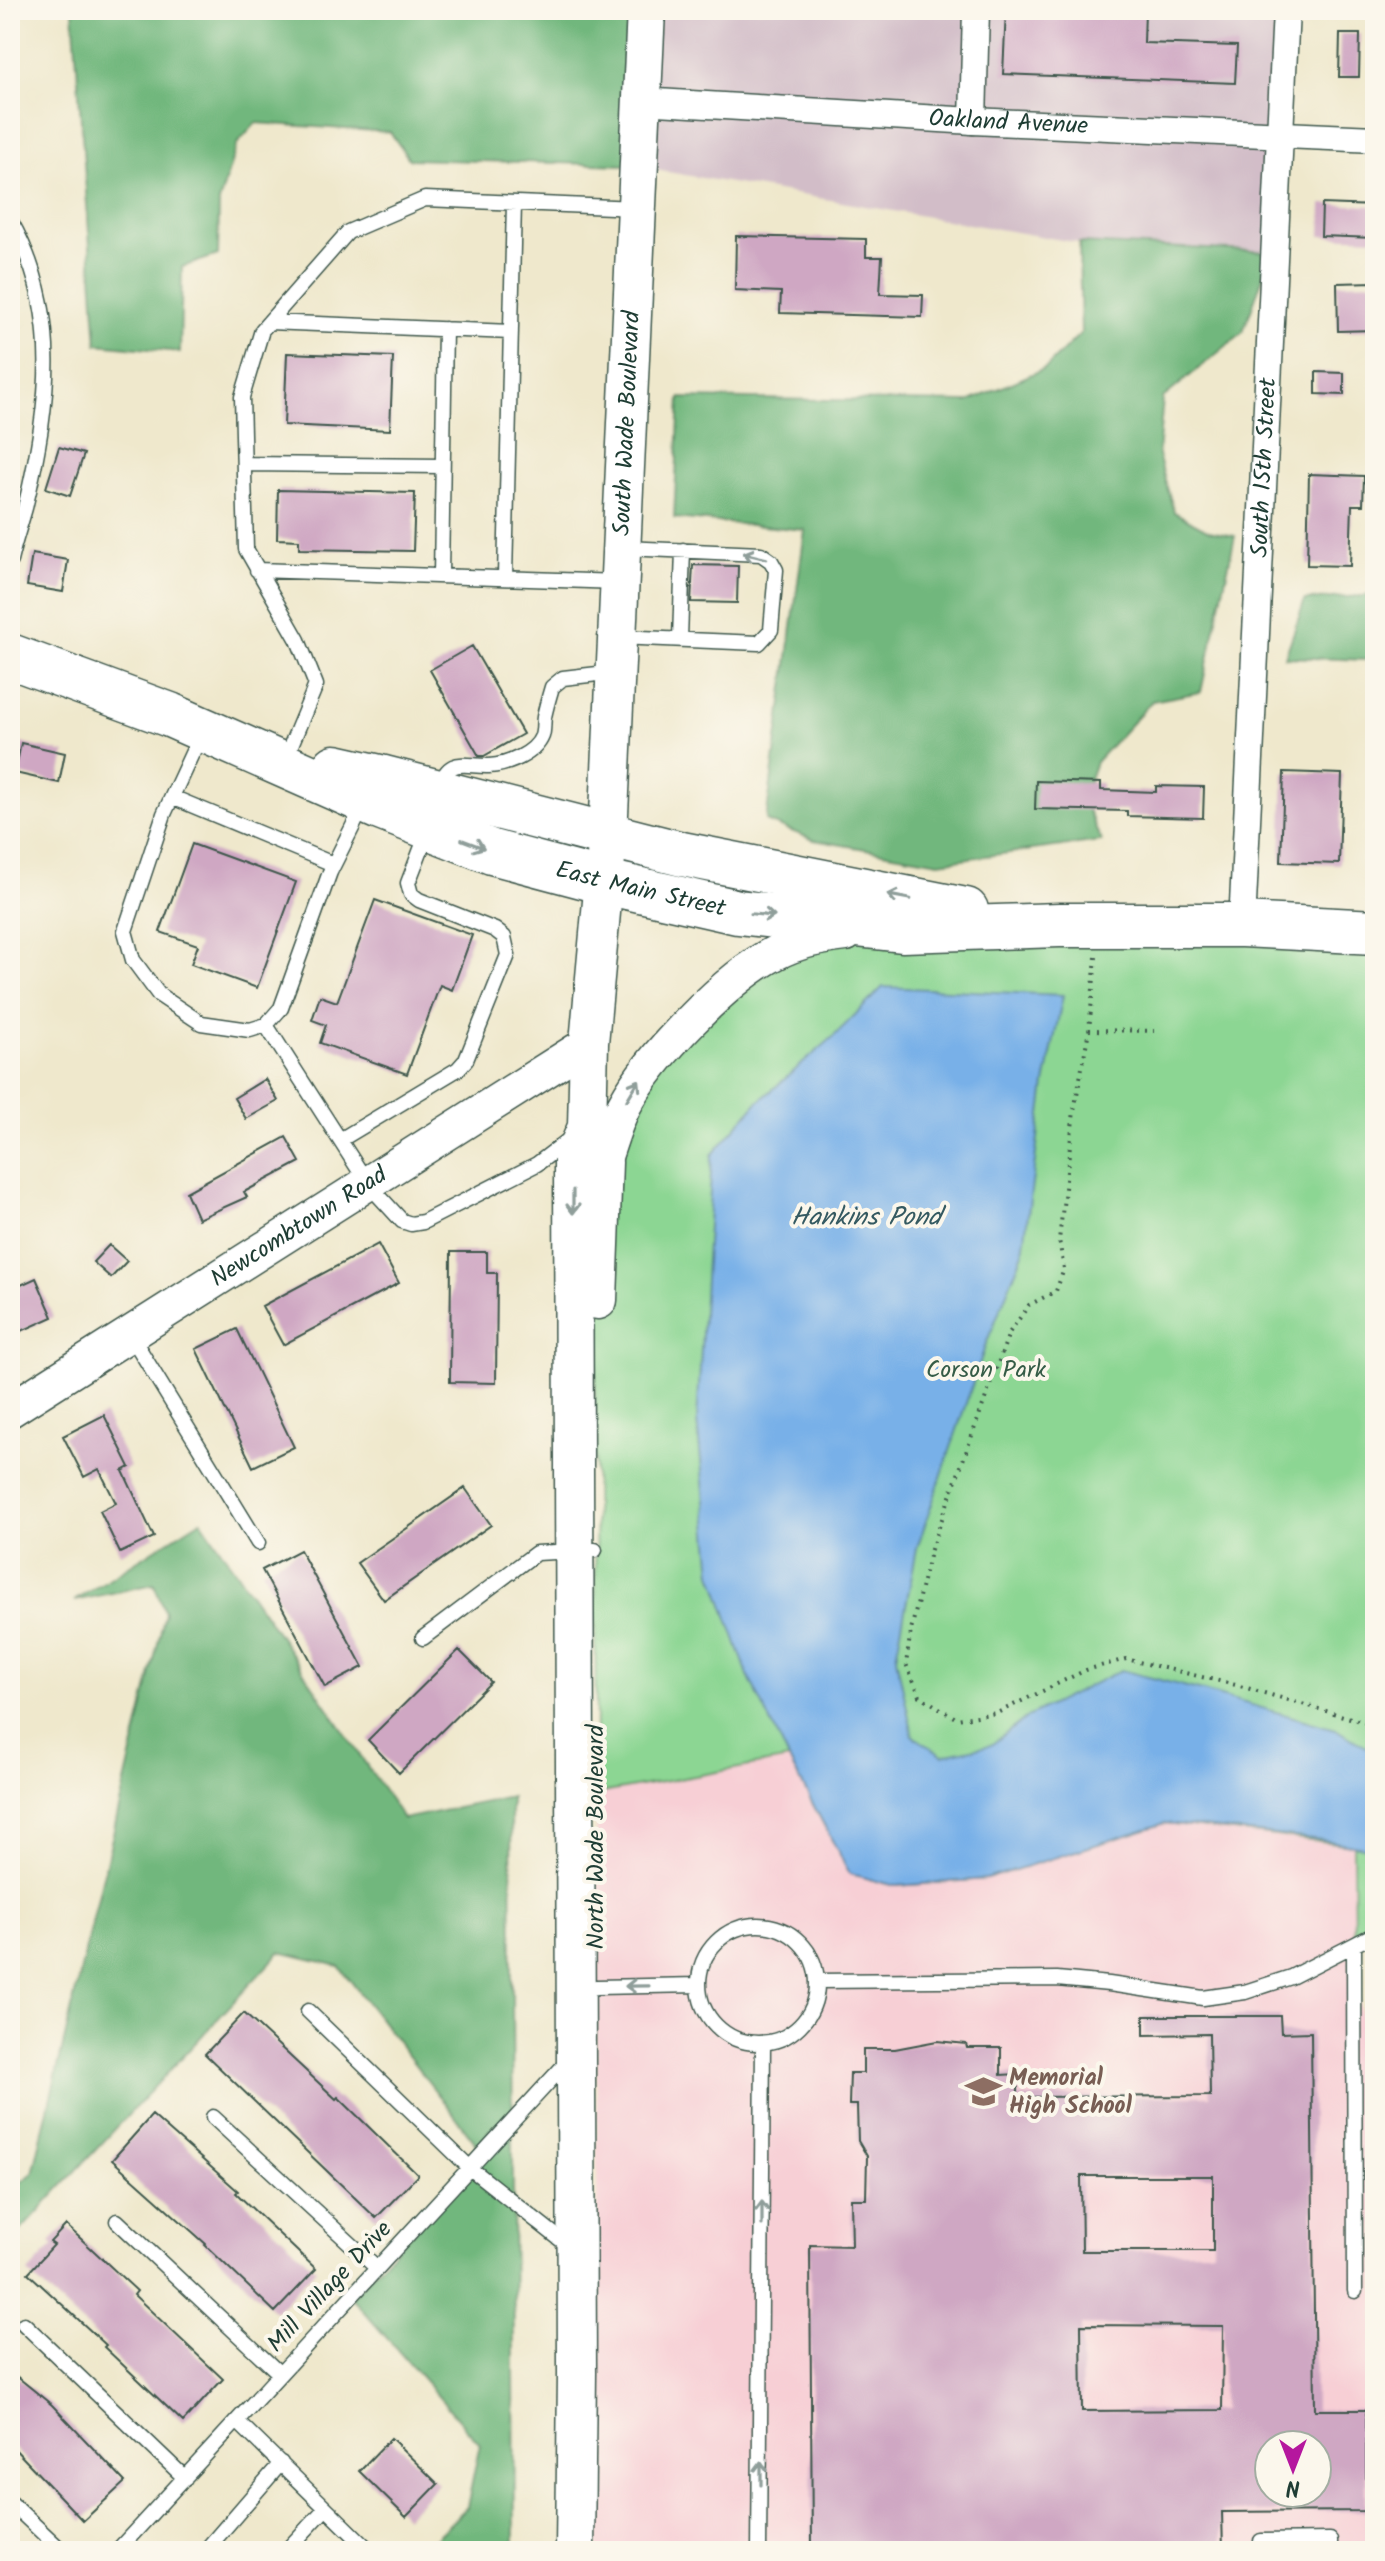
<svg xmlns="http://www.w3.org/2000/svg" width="1385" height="2561" font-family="Kalam,sans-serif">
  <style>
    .built { fill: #f7cfd5; fill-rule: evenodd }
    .industrial { fill: #d2bdc8 }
    .green { fill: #8cd693; stroke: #568a64; stroke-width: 2 }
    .forest { fill: #71b77d; stroke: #487a58; stroke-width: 2 }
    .water { fill: #78b0e8; stroke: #4c768e; stroke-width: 2 }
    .building { fill: #cfa7c3; fill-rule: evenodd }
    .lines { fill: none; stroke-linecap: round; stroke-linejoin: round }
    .service-casing { stroke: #3e574b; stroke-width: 17 }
    .minor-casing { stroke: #3e574b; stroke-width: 29 }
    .tertiary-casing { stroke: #3e574b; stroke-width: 37 }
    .secondary-casing { stroke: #3e574b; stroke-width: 41 }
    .trunk-casing { stroke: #3e574b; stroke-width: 47 }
    .path { stroke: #3e574b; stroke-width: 4; stroke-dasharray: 2 6; stroke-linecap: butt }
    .service { stroke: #fff; stroke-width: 14 }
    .minor { stroke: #fff; stroke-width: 26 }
    .tertiary { stroke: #fff; stroke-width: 34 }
    .secondary { stroke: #fff; stroke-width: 38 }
    .trunk { stroke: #fff; stroke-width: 44 }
    .oneway { stroke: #8f9e9a }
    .labels { text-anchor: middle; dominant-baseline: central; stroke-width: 8; stroke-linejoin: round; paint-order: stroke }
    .street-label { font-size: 24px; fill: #1f3d34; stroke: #fbf7ec }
    .park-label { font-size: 24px; fill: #355c47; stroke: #fbf7ec }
    .education-label { font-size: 24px; font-weight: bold; fill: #785e54; stroke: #fbf7ec; text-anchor: start }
    .water-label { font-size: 26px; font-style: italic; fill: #355a61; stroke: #fbf7ec }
  </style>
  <rect width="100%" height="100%" fill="#fbf7ec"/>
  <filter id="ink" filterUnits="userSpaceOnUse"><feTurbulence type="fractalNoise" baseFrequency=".0125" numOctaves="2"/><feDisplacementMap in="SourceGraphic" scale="16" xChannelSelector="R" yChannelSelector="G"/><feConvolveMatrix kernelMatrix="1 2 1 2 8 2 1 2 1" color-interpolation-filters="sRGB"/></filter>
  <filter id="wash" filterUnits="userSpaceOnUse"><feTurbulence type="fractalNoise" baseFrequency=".006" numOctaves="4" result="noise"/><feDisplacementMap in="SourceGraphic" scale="32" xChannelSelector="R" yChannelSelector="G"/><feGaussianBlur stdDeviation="1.8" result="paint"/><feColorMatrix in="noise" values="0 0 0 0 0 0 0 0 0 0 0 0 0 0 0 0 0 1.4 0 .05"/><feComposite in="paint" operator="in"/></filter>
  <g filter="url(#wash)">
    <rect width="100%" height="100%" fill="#efe8cc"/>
    <path class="built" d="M789,1759l61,115 136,5 179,-56 189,22v100l21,215v391h-777l-2,-757zM1269,2445h48v48h-48z"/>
    <path class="industrial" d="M636,10h647l-11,242 -193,-9 -452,-78z"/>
    <path class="green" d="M1375,932v1002l-21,11 -1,-100 -188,-22 -179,56 -90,7 -46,-12 -61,-115 -193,35 -1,-402 8,-230 38,-86 164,-136z"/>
    <path class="forest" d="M73,10h563l-9,155 -218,-6 -19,-27 -134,-9 -19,21 -18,58 -1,53 -36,12 -2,85 -83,-8z
      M1079,243l193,9 -29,80 -80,66 -5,57 16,57 35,19 26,5 -34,156 -49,9 -56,61 -13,36 18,43 -162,21 -125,-22 -48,-19 39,-291 -131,-12 6,-120 288,4 78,-34 35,-35z
      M1375,595v76l-6,-11 -84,-3 20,-57z
      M201,1520l202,299 108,-22 4,754h-93l45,-44 13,-63 -129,-147 133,-143 -145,-188 -59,-14 -270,290v-52l23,-17 132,-560 -11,-29 -80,17z"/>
    <path class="water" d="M883,987l180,8 -18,89 -22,169 -37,91 -69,204 -21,109 17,79 30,19 48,-10 36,-28 94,-47 82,21 132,38 40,23v97l-52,-9 -158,-17 -179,56 -90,7 -46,-12 -61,-115 -41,-84 -36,-102 -15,-152 15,-266 44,-51 76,-66z"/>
    <g id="blocks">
      <path class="building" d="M1006,10h139l-1,33 93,3 -2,37 -232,-9z
        M1340,34h20l-1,43h-20z
        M1322,204l53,2v32l-54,-2z
        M736,236l130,3v18h16l-2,37 43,1 -1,22 -142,-4 1,-21 -46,-2z
        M1375,282v48l-37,1 -1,-48z
        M287,353l106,4 -3,73 -106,-5z
        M1316,372l28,1v22l-28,-1z
        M59,447l25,7 -14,42 -24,-8z
        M1309,474l55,2 -1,29h-11l-2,61 -43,-1z
        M278,490l137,3 -2,58 -114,-2v-9l-22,-1z
        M32,554l36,6 -5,32 -36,-6z
        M693,565l45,1 -1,37 -46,-1z
        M472,646l51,88 -39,22h-5l-49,-86z
        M21,743l44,10 -6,30 -44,-10z
        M1284,772l58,2 -3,90 -58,-2z
        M1036,781l65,2v7l55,2v-6l48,1 -1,31 -76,-2v-5l-92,-2z
        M192,844l104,38 -39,106 -66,-24 7,-19 -38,-13z
        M375,900l97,35 -20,55 -12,-5 -33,89 -87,-31 6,-18 -14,-5 8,-24 17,6z
        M265,1079l13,22 -32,18 -12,-21z
        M286,1137l14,25 -56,30 3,5 -49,22 -12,-27z
        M378,1244l21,39 -116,62 -21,-39z
        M109,1245l18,16 -16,17 -18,-16z
        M451,1252h36v21h10l-1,110 -46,-1z
        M36,1278l17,39 -38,17 -5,-11v-33z
        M237,1329l57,118 -41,20 -57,-118z
        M104,1415l26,52 -7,4 31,66 -34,16 -20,-42 16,-8 -17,-34 -15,8 -21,-41z
        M465,1488l26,37 -107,75 -27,-37z
        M300,1550l63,117 -38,20 -63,-117z
        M459,1650l32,32 -92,91 -31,-33z
        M244,2013l92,86 2,-2 80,78 -42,43 -171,-164z
        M1144,2016h136l1,17 30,-1 4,378h51v101l-144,1 1,39h-411l-2,-306 42,1 -1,-47h15l1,-43 -9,-15 -1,-36h-8l1,-32h13v-24h32l42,-8 29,3 1,4h34v27l17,-1v23l192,-1 -1,-62 -65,1zM1081,2176h132v75h-131zM1081,2325l142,1 -1,84 -140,1zM1269,2445h48v48h-48z
        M152,2115l86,76 -2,2 80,76 -41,43 -70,-67 1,-1 -94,-84z
        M66,2225l71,66 -3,4 89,84 -40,43 -79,-75 2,-2 -78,-72 26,-28 -4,-3z
        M10,2371l42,34 73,77 -42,39 -73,-77z
        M391,2438l47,46 -32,33 -47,-46z"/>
    </g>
  </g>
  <g filter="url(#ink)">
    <use href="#blocks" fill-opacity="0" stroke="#3e574b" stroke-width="2"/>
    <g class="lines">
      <defs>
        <path id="service" d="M10,220c53,92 39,189 15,288 -5,18 -11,35 -15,53
          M269,322l242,10
          M244,464l198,2
          M257,570l362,12
          M441,575l4,-246
          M505,577l9,-374
          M617,637l142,6 12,-13 5,-60 -5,-9 -10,-7 -137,-6
          M680,639l3,-89
          M201,734l-37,80 -39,117 8,29 26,35 42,28 49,7 16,-5 15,-17 49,-136 33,-66
          M286,757l30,-72 -18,-45 -52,-91 -4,-152 20,-67 86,-98 77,-33 211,9
          M439,788c10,-33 26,-21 50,-22 18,-1 46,-12 53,-30 2,-6 1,-13 2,-19 2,-10 5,-20 8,-30l11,-9 52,-6
          M172,797l161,67
          M266,1025l102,159 34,37 9,3 12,-2 114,-58 34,-26
          M340,1140l118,-71 8,-9 42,-105 -4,-18 -9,-7 -76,-30 -8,-6 -3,-11 20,-52
          M130,1334l128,209
          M423,1638l113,-85 59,-3
          M699 1984a59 59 0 1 1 118 0a59 59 0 1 1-118 0Z
          M1354,1945l1,346
          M817,1981l240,-2 52,5 94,14 42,-6 46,-15 84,-43
          M579,1990l18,-3 102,-2
          M308,2011l162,157 100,79
          M213,2117l164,151
          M117,2221l163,153
          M24,2324l161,154
          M237,2421l133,130
          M10,2502l52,49
          M117,2551l452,-491
          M205,2551l76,-88
          M286,2551l40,-43
          M759,2551l4,-508
          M1261,2551v-10l69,-1v11"/>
        <g id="minor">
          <path id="s1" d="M641,101l332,20 402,18"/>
          <path d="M973,121l3,-111"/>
          <path id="s2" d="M1242,925l44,-915"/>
        </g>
        <g id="tertiary">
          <path d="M603,1162c7,-19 12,-40 22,-58 25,-47 103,-127 150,-151 23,-12 46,-16 71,-19"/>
          <path id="s3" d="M10,1410l579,-367"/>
        </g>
        <g id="secondary">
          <path d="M587,1127l16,35 -5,138"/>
          <path id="s4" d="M575,2551l2,-178 -4,-1213 14,-33 2,-84 19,-207 38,-826"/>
        </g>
        <g id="trunk">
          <path id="s5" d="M10,656l160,59 210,93 112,44 113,30 133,30 164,18 157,-5h183l133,7"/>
          <path d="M335,767l49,11 298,76 284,56"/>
        </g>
      </defs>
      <use href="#service" class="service-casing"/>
      <use href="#minor" class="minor-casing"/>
      <use href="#tertiary" class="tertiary-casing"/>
      <use href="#secondary" class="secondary-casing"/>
      <use href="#trunk" class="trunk-casing"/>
      <path class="path" d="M1096,957l-7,73 -15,81 -15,129 5,29 -8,22 -27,14 -20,28 -79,219 -19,78 -5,34 14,32 37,23 40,-6 89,-43 40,-11 114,27 124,36 11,7
        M1089,1030l68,1"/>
      <use href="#service" class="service"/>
      <use href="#minor" class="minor"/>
      <use href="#tertiary" class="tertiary"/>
      <use href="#secondary" class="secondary"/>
      <use href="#trunk" class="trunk"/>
    </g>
    <defs><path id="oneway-shaft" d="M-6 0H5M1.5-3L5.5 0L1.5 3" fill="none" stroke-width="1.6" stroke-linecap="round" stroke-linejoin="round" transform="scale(2)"/></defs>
    <g class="oneway">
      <use href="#oneway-shaft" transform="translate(755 556) rotate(-166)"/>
      <use href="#oneway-shaft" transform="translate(473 844) rotate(21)"/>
      <use href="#oneway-shaft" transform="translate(899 897) rotate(-169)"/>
      <use href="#oneway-shaft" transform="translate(763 915) rotate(6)"/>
      <use href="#oneway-shaft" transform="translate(633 1090) rotate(-59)"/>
      <use href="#oneway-shaft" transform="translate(573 1202) rotate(90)"/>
      <use href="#oneway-shaft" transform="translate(637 1986) rotate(179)"/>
      <use href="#oneway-shaft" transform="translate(762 2213) rotate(-90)"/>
      <use href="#oneway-shaft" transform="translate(761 2473) rotate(-90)"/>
    </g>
  </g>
  <defs>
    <symbol id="school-bare" viewBox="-9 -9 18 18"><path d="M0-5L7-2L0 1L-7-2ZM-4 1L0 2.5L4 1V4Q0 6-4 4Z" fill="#8d6e63" stroke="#fbf7ec" stroke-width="2.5" paint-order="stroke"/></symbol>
  </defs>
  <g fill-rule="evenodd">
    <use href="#school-bare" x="958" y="2066" width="51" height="51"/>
  </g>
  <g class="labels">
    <g class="street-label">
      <text stroke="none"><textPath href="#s1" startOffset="368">Oakland Avenue</textPath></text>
      <text stroke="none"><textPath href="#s4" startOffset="2132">South Wade Boulevard</textPath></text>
      <text stroke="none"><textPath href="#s2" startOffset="458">South 15th Street</textPath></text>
      <text stroke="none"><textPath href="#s5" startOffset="674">East Main Street</textPath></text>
      <text stroke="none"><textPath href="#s3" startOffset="342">Newcombtown Road</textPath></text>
      <text transform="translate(596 1837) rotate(-90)">North Wade Boulevard</text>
      <text transform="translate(330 2287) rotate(-47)">Mill Village Drive</text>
    </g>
    <g class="park-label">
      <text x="986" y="1370">Corson Park</text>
    </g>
    <g class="education-label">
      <text x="1009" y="2078">Memorial<tspan x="1009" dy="28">High School</tspan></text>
    </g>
    <g class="water-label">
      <text x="866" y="1218">Hankins Pond</text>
    </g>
  </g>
  <rect width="1385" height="2561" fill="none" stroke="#fbf7ec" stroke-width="40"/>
  <g transform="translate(1293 2469) rotate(180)"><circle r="38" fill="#fbf7ec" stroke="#a3ada2" stroke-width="2"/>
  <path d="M0-6L14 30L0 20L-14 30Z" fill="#b5179e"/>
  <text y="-12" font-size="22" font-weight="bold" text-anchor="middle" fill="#1f3d34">N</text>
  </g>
</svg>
